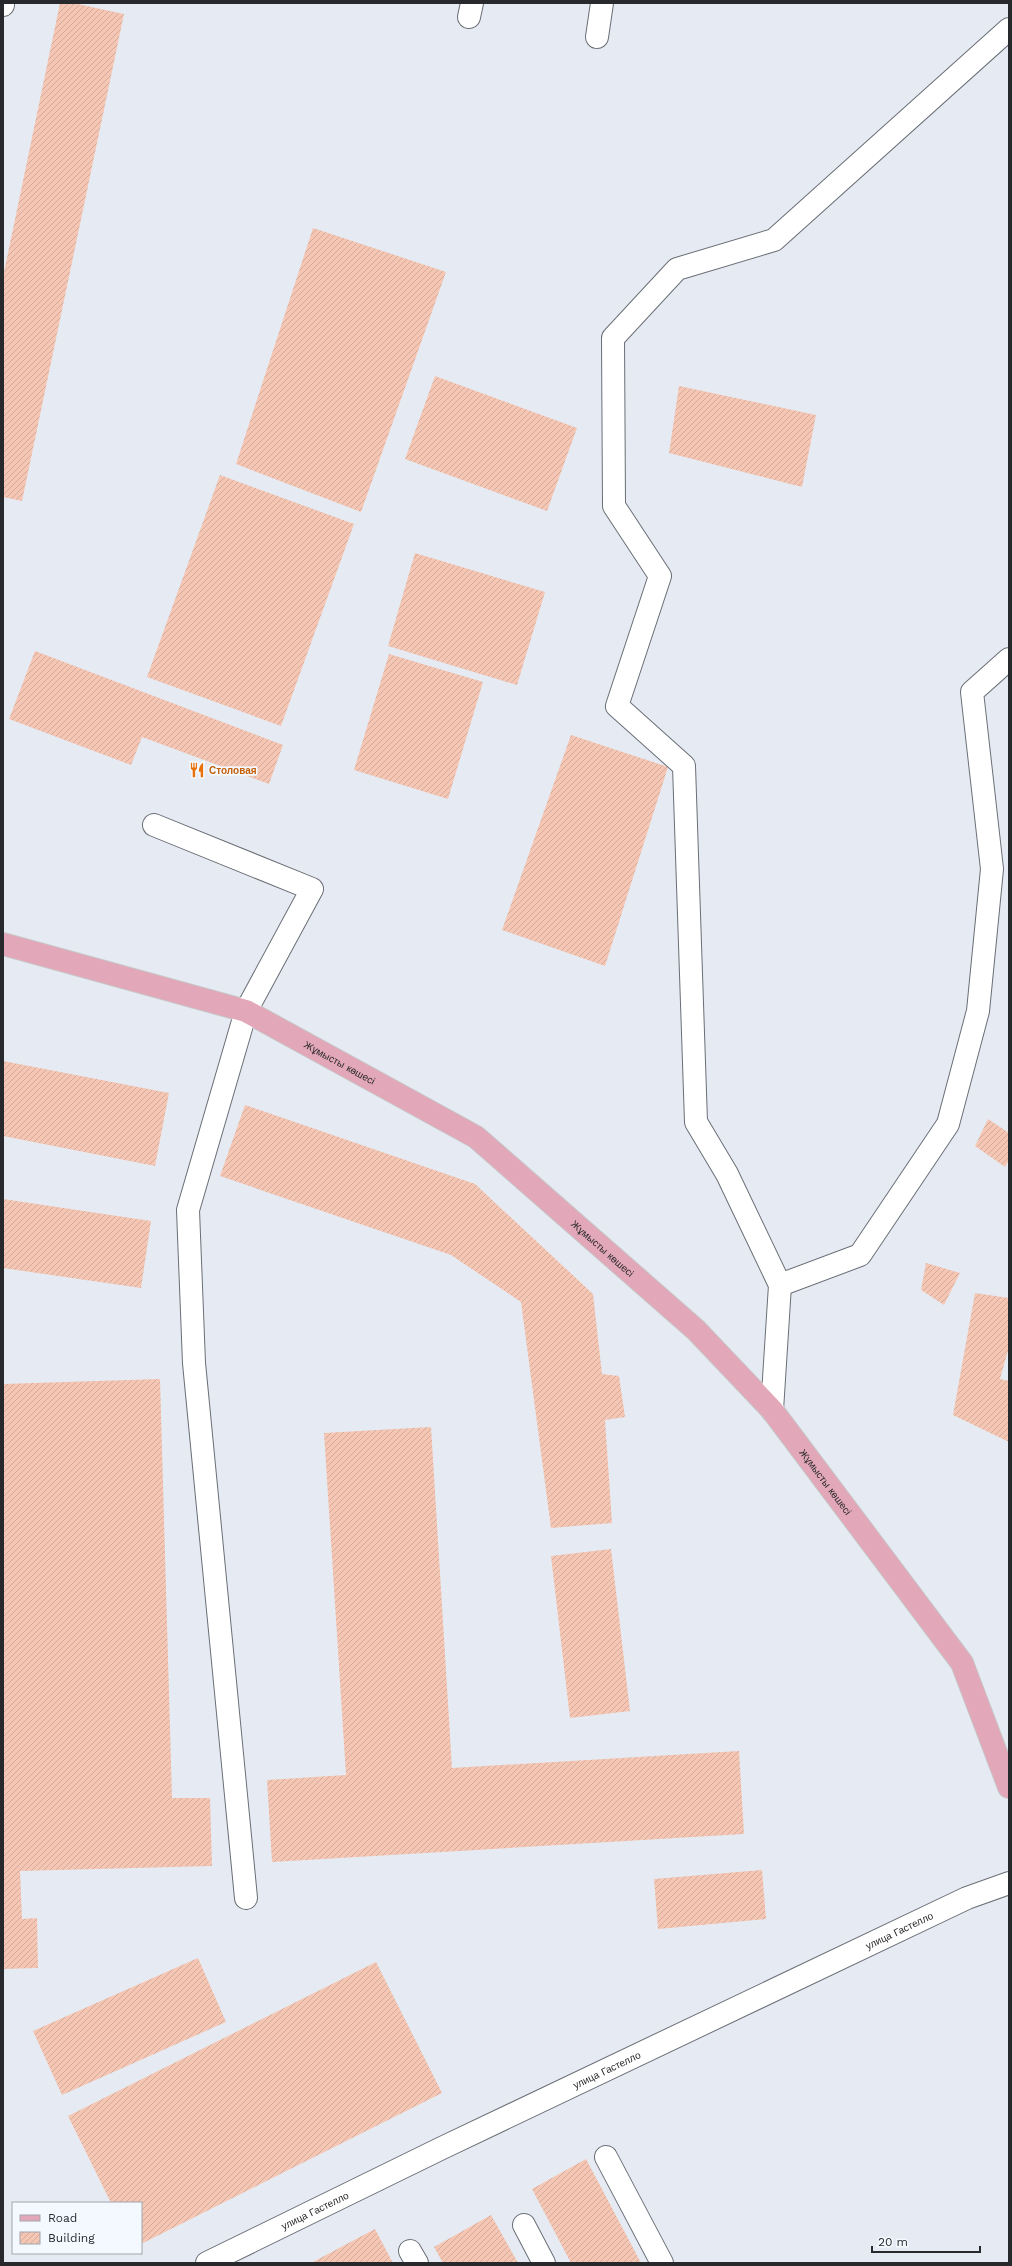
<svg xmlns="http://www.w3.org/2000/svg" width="1012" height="2266" font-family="'Work Sans',sans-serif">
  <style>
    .building { fill: url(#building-hatch) }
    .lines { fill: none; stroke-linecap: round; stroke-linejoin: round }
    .minor-casing { stroke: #6a6f76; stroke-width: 24 }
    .major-casing { stroke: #c7c7c8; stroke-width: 24 }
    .minor { stroke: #fff; stroke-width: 22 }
    .major { stroke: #e2a7b8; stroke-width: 22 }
    .labels { text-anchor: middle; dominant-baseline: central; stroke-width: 3.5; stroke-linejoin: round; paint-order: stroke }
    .food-label { font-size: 10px; font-weight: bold; fill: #c56008; stroke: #f4f9ff; text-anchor: start }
    .street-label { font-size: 10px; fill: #28292c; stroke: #f4f9ff }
  </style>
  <defs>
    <pattern id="building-hatch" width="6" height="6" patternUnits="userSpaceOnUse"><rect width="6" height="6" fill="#f4c6b3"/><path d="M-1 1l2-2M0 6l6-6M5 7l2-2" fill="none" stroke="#d1aa9a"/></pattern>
  </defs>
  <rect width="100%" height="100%" fill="#e6ebf3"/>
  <path class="building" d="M60,3h13l51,11 -102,487 -19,-4v-220z
    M313,228l133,44 -85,240 -125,-48z
    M435,376l142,52 -30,83 -142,-52z
    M679,386l137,29 -14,72 -133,-34z
    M220,475l134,49 -73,202 -134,-49z
    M415,553l130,39 -28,93 -129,-39z
    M35,651l248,94 -14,39 -127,-47 -11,28 -122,-46z
    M389,654l94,28 -35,117 -94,-29z
    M571,735l97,32 -63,199 -103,-36z
    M3,1061l166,32 -14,73 -152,-30z
    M245,1105l230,79 118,110 9,80 17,2 6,41 -20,3 7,103 -61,5 -30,-226 -70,-47 -231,-79z
    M988,1119l21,14v27l-4,7 -30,-21z
    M3,1199l148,22 -10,67 -138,-20z
    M926,1263l34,10 -16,32 -23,-15z
    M975,1293l34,5v49l-9,32 9,2v61l-56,-27z
    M160,1379l12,419h38l2,68 -192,5 2,48 15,-1 1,50 -35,1v-585z
    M431,1427l21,341 287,-17 5,83 -472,28 -5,-82 79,-5 -22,-342z
    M611,1549l19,162 -60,7 -19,-162z
    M762,1870l4,49 -108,10 -4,-50z
    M198,1958l28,64 -164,73 -29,-64z
    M376,1962l66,131 -301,151v-41h-30l-43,-87z
    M586,2159l55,104h-70l-39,-74z
    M491,2215l27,48h-75l-9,-16z
    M375,2229l18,34h-82z"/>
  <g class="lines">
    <defs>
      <g id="minor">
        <path d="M3,5v-2"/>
        <path d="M469,17l3,-14"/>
        <path d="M597,37l5,-34"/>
        <path d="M154,825l158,64 -66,122 -58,199 6,153 52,535"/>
        <path d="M780,1285l80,-30 88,-131 30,-113 14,-142 -20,-177 37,-33"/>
        <path d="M772,1410l8,-125 -53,-111 -31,-52 -12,-356 -67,-60 43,-130 -46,-70 -1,-168 64,-69 97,-29 235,-211"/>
        <path d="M606,2157l56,106"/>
        <path d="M524,2225l20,38"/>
        <path d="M410,2251l7,12"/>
        <path id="s1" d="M207,2263l235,-115 525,-250 42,-15"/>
      </g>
      <g id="major">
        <path id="s2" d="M3,944l243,67 230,126 220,193 76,80 190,253 47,124"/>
      </g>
    </defs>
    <use href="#minor" class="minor-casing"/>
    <use href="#major" class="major-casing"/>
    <use href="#minor" class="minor"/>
    <use href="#major" class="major"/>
  </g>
  <defs>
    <symbol id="restaurant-bare" viewBox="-9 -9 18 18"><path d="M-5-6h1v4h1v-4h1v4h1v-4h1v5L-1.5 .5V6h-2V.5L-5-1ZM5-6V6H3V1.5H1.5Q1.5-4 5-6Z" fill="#e8710a" stroke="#f4f9ff" stroke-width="2.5" paint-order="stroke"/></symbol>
  </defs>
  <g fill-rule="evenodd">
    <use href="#restaurant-bare" x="186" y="759" width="22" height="22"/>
  </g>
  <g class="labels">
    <g class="food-label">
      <text x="209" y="770">Столовая</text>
    </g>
    <g class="street-label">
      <text stroke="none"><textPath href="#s2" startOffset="359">Жұмысты көшесі</textPath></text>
      <text stroke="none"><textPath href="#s2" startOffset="683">Жұмысты көшесі</textPath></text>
      <text stroke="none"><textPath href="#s2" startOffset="1007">Жұмысты көшесі</textPath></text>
      <text stroke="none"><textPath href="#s1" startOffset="768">улица Гастелло</textPath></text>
      <text stroke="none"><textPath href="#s1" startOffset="444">улица Гастелло</textPath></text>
      <text stroke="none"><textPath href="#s1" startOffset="120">улица Гастелло</textPath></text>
    </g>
  </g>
  <rect width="1012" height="2266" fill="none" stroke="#28292c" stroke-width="8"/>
  <rect x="12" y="2202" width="130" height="52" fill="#f4f9ff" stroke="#a2a6ab"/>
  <rect x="20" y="2215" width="20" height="6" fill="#e2a7b8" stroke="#a2a6ab"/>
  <text x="48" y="2222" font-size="12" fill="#28292c">Road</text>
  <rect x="20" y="2232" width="20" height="12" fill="url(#building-hatch)" stroke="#a2a6ab"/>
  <text x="48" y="2242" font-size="12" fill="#28292c">Building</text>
  <path d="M872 2246v6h108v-6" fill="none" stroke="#28292c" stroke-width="2"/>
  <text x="878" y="2246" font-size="12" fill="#28292c" stroke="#f4f9ff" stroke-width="3" paint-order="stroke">20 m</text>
</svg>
